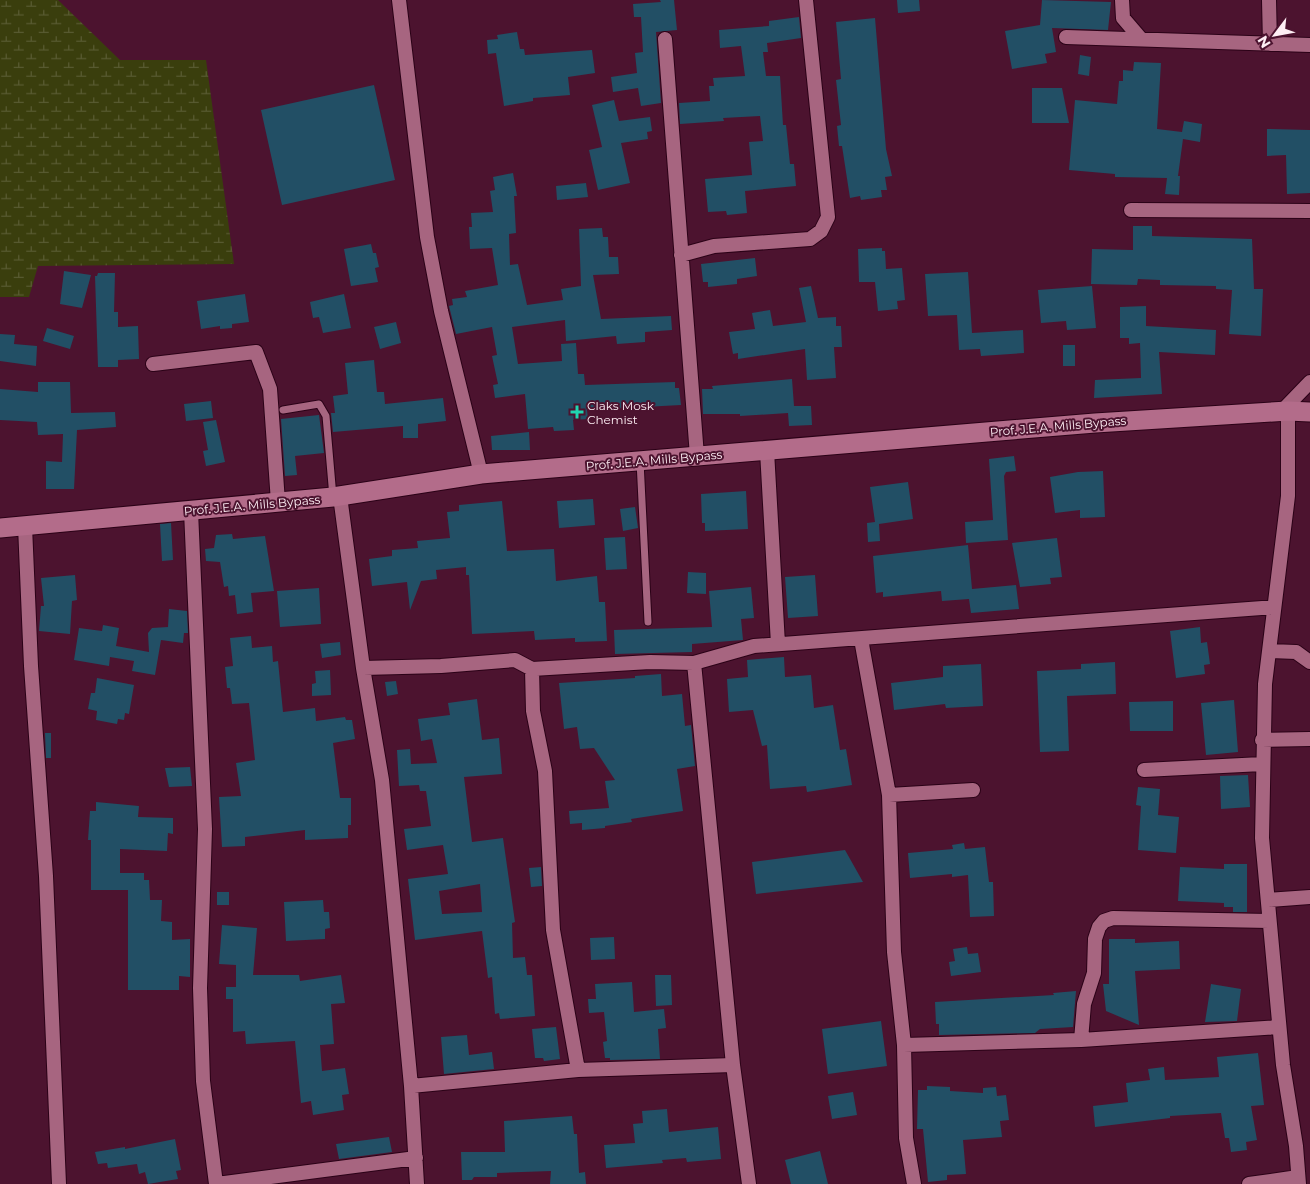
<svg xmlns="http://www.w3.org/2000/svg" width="1310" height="1184" font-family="Montserrat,sans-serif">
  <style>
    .wetland { fill: url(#wetland-marsh) }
    .building { fill: #224f65; fill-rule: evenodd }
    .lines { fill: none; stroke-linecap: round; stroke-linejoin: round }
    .lane-casing { stroke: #2b0217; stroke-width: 9 }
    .street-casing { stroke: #2b0217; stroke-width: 16 }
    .secondary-casing { stroke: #2b0217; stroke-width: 21 }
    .lane { stroke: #a76580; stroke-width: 7 }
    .street { stroke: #a76580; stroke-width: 14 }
    .secondary { stroke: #b36c8a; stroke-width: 19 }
    .poi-dot { fill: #20d5b0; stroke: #4c132f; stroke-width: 2 }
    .labels { text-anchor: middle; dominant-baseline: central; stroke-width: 4; stroke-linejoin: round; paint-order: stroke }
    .poi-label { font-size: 12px; fill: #feeef4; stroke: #4c132f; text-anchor: start }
    .street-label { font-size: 12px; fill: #feeef4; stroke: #4c132f }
  </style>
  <defs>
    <pattern id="wetland-marsh" width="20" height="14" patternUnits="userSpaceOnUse" patternTransform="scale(1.25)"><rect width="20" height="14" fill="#3a3e0d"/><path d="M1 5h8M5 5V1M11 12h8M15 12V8" fill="none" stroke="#585a31"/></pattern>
  </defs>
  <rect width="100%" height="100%" fill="#4c132f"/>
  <path class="wetland" d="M0,0h58l62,60h86l28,204 -196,2 -9,31h-29z"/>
  <path class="building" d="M660,0h14l3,30 -21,2 5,71 -20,3 -3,-18 -25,4 -2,-15 26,-4 -2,-20 8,-1 -2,-35h-7l-1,-13 28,-2z
    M897,0h22l1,11 -22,2z
    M1042,0l69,2 -3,28 -56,-2 4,24 -11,2 2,9 -35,6 -7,-38 35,-6z
    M799,17l2,21 -34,5 1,9h-5l3,24h14l3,49h3l4,39h4l2,22 -51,5 2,22 -20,2 -1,-4 -18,1 -3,-33 47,-4 -3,-33 14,-1 -3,-25 -37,2 1,3 -44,3 -1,-21 31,-2 -1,-15h5l-1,-8 32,-2 -4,-30 -21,2 -1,-18 50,-4v-5z
    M875,18l11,131 6,27 -7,1 2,13h-6l1,7 -21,3 -1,-4 -10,2 -8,-52h-3l-2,-20 4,-1 -5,-45 5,-1 -5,-57z
    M517,32l3,17h4l1,6 67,-5 3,23 -27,4 2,18 -37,3v3l-29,5 -8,-53 -8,1 -1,-14 11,-1 -1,-4z
    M1080,55l11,2 -2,19 -11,-2z
    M1134,62l27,1 -4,66 25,3 2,-11 18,3 -2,18 -17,-3 -5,37h2l-1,19 -14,-1 2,-16 -52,-1v-3l-46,-4 6,-70 42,4 2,-23h4v-11l10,1z
    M374,85l21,95 -113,25 -21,-95z
    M1032,88h30l7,35h-37z
    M614,100l5,21 31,-4 2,14 -5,1 1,7 -27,4 9,40 -32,7 -9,-40 13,-3 -10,-42z
    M1267,129l43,1v63l-23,1 -1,-39 -19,1z
    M513,173l4,23h-3l2,37 -7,1 1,31 8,-1 9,41 36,-5 -2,-11 20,-3 -2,-57 23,-1 1,9h5l1,20h9l1,17 -26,1 8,44 70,-3 1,14 -27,2v10l-28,2 -1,-8 -50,5 -1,-21 -53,7 6,37 44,-3 -1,-17 15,-1 2,31h6l1,11 90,-3v6h4l2,17 -94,5 1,9 -15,1 1,10 -20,1 -1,-4 -25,2 -3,-35 -30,4 -2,-13 5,-1 -6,-28 5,-1 -5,-28 -36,7 -7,-28 4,-1 -1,-6 15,-2 -2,-6 33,-6 -6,-37 -22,1 -1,-22h3l-1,-14 22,-1 -3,-21 5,-1 -2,-13z
    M586,183l2,14 -31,3 -1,-14z
    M1133,226h19v10l100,3 2,50h9l-2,47 -32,-2 3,-44 -16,-1v-3l-56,-1v-5l-22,-1 -1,6 -46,-1 1,-35 41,1z
    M371,244l2,9h3l3,14 -4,1 3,14 -27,4 -7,-37z
    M882,248v3h3l1,18 16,-1 3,32 -8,1 1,8 -20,2 -3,-29h-16l-1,-33z
    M755,258l2,18 -20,3v5l-29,3v-5h-5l-2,-18z
    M64,271l27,4 -9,33 -22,-4z
    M968,272l4,61 51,-3 1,23 -43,3 -1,-7 -21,1 -2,-35 -29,1 -3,-42z
    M98,273h17l-1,39h4v15l20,-1 1,33 -21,1v7h-20l-3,-91h2z
    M811,286l7,32 18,-1v9h5l1,21h-8l2,31 -29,2 -2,-31 -67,10v-6l-5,1 -4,-22 26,-3 -3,-16 18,-3 3,16 33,-4 -7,-34z
    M1092,286l4,42 -29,2 -1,-9 -25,2 -3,-33z
    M245,294l4,28 -17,2v4l-12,1v-3l-19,3 -4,-28z
    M344,294l7,34 -28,5 -4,-16 -6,1 -3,-16z
    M1146,306v20l70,4 -1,25 -56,-3 3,42 -68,4 1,-18 46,-2 -1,-35 -11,1v-6h-9v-31z
    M396,322l5,21 -21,6 -6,-22z
    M47,328l27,8 -4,13 -27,-8z
    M0,334l15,1 -1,9 23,2 -1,20 -36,-5z
    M1063,345h12v21h-12z
    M374,360l3,32h7l1,12 58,-6 3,23 -28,3v14h-15v-12l-70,6 -2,-19h4l-2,-17 15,-2 -3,-31z
    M792,379l2,27h17l1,19 -23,1 -1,-13 -48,3v-2h-37l-1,-25h11l-1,-3z
    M38,382h32l1,31 44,-1 1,15 -39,3 -3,59h-28v-28l16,1 1,-28 -25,1 -1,-13 -37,-2v-31l38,3z
    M211,401l2,17 -27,3 -2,-17z
    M319,415l5,38 -29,3 2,19 -12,1 -4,-57z
    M216,420l9,42 -19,4 -3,-15 5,-1 -5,-28z
    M529,432l1,18h-38l-1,-14z
    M1014,456l2,15 -10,1 -2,4 4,64 -42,3 -1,-21 28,-2 -4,-61z
    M1103,471l2,46 -25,1v-8l-25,3 -5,-36 28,-5z
    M908,482l5,37 -34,5 1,17 -12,1 -1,-19 8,-1 -5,-35z
    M746,491l2,38 -43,2v-8h-3l-1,-29z
    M593,499l2,26 -36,3 -2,-27z
    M502,501l5,50 47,-2 2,32 41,-5 2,26h6l2,39 -32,1v-4l-40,2 -1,-9 -62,3 -3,-59h-3v-8l-30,3 1,9 -16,2 -11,29 -3,-28 -35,4 -3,-27 23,-3v-6l26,-2 -1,-7 33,-3 -3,-26 12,-1v-6z
    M635,507l3,21 -15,3 -3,-22z
    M171,523l2,37 -11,1 -2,-37z
    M232,534l1,5 32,-3 9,55 -23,2 2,19 -16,2 -2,-19 -6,1 -1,-10 -4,1 -4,-25 -14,-1 -1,-12 9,-1 2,-13z
    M625,537l2,32 -21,1 -2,-32z
    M1057,538l5,39 -12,1 1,6 -31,3 -8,-44z
    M968,545l4,44 44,-4 3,24 -48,4 -2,-14 -27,2 -1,-10 -58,6v-5l-7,1 -3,-37z
    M688,572l18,1v21l-19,-1z
    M75,575l2,25 -5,1 -2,33 -31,-3 2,-25h3l-3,-28z
    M815,575l3,41 -30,2 -3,-41z
    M751,587l3,31 -13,1 2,21 -51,4v8l-77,2 -1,-24 98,-3 -3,-36z
    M319,588l2,36 -41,3 -3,-36z
    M169,609l18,2 1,22h-4l-1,10 -22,-3 -6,35 -23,-4 2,-10 -24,-4 -1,9 -35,-6 5,-32 23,3 1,-6 16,3 -3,18 33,6 -1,-19 4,-5 16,-1z
    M1200,627l1,16 6,-1 3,22 -6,1 1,9 -29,4 -6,-47z
    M251,636l1,12 20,-2 1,16 5,-1 5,51 32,-4 1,13 29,-4 1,3h6l3,19 -22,4 7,55h11v27h-3v13l-43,2v-10l-60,7v9l-23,1 -3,-50 22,-1 -5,-33 19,-3 -6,-57 -17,1 -2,-16h-3l-2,-21 8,-1 -3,-28z
    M340,642l1,13 -19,3 -2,-14z
    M784,657l1,20 26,-2 3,33 19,-3 7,45 6,-1 6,36 -45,7 -1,-6 -36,3 -3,-44 -5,1 -9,-36 -24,2 -2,-33 21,-2 -1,-17z
    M1115,662l1,32 -49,2 2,55 -29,1 -3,-81 44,-2v-5z
    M981,664l2,42 -37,2 -1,-4 -51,6 -3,-27 52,-6v-11z
    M330,670l1,25 -19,1v-12l4,-1 -1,-12z
    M661,674l1,22 20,-2 3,32 6,-1 4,41 -18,3 6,42 -52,8 1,3 -27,4v2l-23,2v-7l-12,1 -1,-13 40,-3 -4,-27 10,-1 -21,-32 -14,1 -3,-22 -13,2 -5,-46 76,-5v-2z
    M97,678l37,7 -5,29 -4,-1 -1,7 -6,-1 -1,5 -21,-4 1,-9 -9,-2 3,-16h4z
    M396,681l2,13 -11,2 -2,-14z
    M477,699l5,41 17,-2 3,36 -38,3 8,65 31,-4 12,84 -3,1 1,35 12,-1 2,18h5l3,41 -35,3 -1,-6 -4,1 -3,-37 -4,1 -6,-47 -67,9 -7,-61 40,-5 -5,-29 -36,5 -3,-21 27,-3 -5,-35h-6l-1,-6 -20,1 -2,-36 13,-1 1,15 26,-1 -5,-24 -11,2 -3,-22 32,-4 -2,-12zM480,884l2,28 -40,2 -3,-23z
    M1234,700l4,52 -32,3 -5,-52z
    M1173,701v30h-43l-1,-29z
    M45,733h6v25h-5z
    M190,767l2,19 -23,1 -4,-19z
    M1248,775l2,32 -29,2 -1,-33z
    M1138,787l22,2 -2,26 21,2 -3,36 -38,-3 3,-44 -5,-1z
    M96,802l43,4 -1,11 35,1v16l-5,-1 -1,18 -47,-2v24h24v7h5l1,20h12l-1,21 11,1v18l18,-1v38l-11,-1v14h-51v-100h-37v-50h-3l2,-29h6z
    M964,843l1,6 20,-2 4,35h4l1,34 -24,1 -2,-42 -16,2v-3l-42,4 -2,-25 45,-4 -1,-4z
    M845,850l18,32 -107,12 -4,-32z
    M1224,864h23v48h-14v-5h-9v-4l-46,-2 2,-34 44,2z
    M541,867l1,19 -11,1 -2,-19z
    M217,892h12v13h-12z
    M323,900l1,12h5l1,16 -5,1v10l-39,2 -2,-39z
    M222,925l35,3 -4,47h46l1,6 41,-6 4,28 -14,1 3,40 -14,1 2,26 23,-3 4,26 -7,1 2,15 -31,5 -2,-14 -10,2 -6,-62 -49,3 -1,-13 -12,1v-33h-7v-12h10v-22l-17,-1z
    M614,937l1,22 -24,1 -1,-22z
    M1109,939h26v4l44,-2 1,28 -45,2 4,54 -33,-14 -3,-27h6z
    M967,947l1,7 10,-1 3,19 -30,4 -2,-14 6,-1 -2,-12z
    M655,975h16l1,30 -16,1z
    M632,982l2,30 30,-3 2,19 -8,1 2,30 -50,1v-2h-5l-2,-16 4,-1 -3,-29 -15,1 -1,-14h8l-1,-15z
    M1211,984l30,5 -4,32 -32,1z
    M1076,991l-3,36 -33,2 -5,4 -96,2v-11h-3l-1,-22 119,-7 -1,-2z
    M881,1021l6,45 -59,8 -6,-45z
    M556,1027l4,32 -16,2 -1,-3h-8l-3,-29z
    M467,1035l2,20 23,-3 2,17 -50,5 -3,-37z
    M1258,1053l6,52 -13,1 6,34 -11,2 1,8 -16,2 -2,-14h-4l-4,-25 -51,3v2l-75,9 -2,-21 35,-4 -2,-19 24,-3 -2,-11 16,-2 1,13 54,-3 -2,-20z
    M927,1086l23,1v4l33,2v-5l13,-1 1,9 9,-1 3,25 -9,1 2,16 -39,3 3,34 -19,1v5l-19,2 -5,-53h-6l1,-39h9z
    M853,1092l4,23 -25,4 -4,-23z
    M667,1109l2,23 49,-5 3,32 -34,3 -1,-4 -24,2 1,3 -57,5 -2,-23 31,-2 -2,-19 10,-1 -1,-12z
    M572,1116l2,18h3l2,39 6,-1 1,12h-36l1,-13 -54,2v4h-23l-2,3h-10l-1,-28h44l-1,-31z
    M389,1137l3,15 -53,7 -3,-15z
    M175,1139l6,31 -5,1 2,8 -30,5 -3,-12 -6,2 -2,-10 -29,4 -1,-5 -9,1 -3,-12 30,-5v2z
    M820,1151l8,33h-37l-6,-24z"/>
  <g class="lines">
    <defs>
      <path id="lane" d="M283,410l36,-6 7,12 7,81
        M640,461l8,161"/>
      <path id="street" d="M399,0l28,237 14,74 40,163
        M1122,0l1,18 18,21
        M1269,0l1,44
        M1066,37l244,8
        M665,39l32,417
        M1131,210l179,1
        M681,255l33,-9 96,-7 11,-8 7,-14 -22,-217
        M153,364l103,-12 14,37 8,113
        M1282,411l28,-29
        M1288,411v85l-23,188 -3,154 21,227 13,81 3,38
        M767,451l11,193
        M340,496l23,172 19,112 29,306 6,98
        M191,511l14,318 -5,159 3,93 13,103
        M25,526l6,140 15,210 13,308
        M861,639l28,156 5,157 10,93 2,93 8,46
        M1269,651l27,1 14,10
        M694,663l39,402 16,119
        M363,668l78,-2 74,-6 17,9 118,-7 44,1 60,-17 520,-39
        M532,669l1,42 12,60 8,159 25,140
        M1262,740l48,-1
        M1144,770l118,-6
        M889,795l84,-5
        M1268,900l42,-3
        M1081,1040l3,-36 10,-31 1,-34 4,-12 5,-6 9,-3 156,3
        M904,1045l177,-5 198,-13
        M411,1086l167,-16 155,-5
        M217,1184l199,-26
        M1249,1184l49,-7"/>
      <path id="secondary" d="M0,528l333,-31 148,-23 614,-51 193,-12 22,1"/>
    </defs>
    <use href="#lane" class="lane-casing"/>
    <use href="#street" class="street-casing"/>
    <use href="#secondary" class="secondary-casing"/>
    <use href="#lane" class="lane"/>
    <use href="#street" class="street"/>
    <use href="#secondary" class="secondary"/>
  </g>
  <path class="poi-dot" d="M574.5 404.5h5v5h5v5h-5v5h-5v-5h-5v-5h5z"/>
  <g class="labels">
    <g class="poi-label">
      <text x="587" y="405">Claks Mosk<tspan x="587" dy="14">Chemist</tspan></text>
    </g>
    <g class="street-label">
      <text transform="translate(1058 426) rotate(-5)">Prof. J.E.A. Mills Bypass</text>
      <text transform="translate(654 460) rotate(-5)">Prof. J.E.A. Mills Bypass</text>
      <text transform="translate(252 505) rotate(-5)">Prof. J.E.A. Mills Bypass</text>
    </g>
  </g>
  <g transform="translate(1275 35) rotate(238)" stroke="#4c132f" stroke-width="4" paint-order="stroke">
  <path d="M0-4L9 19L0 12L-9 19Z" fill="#feeef4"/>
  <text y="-8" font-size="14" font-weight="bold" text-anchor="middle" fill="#feeef4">N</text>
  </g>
</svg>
